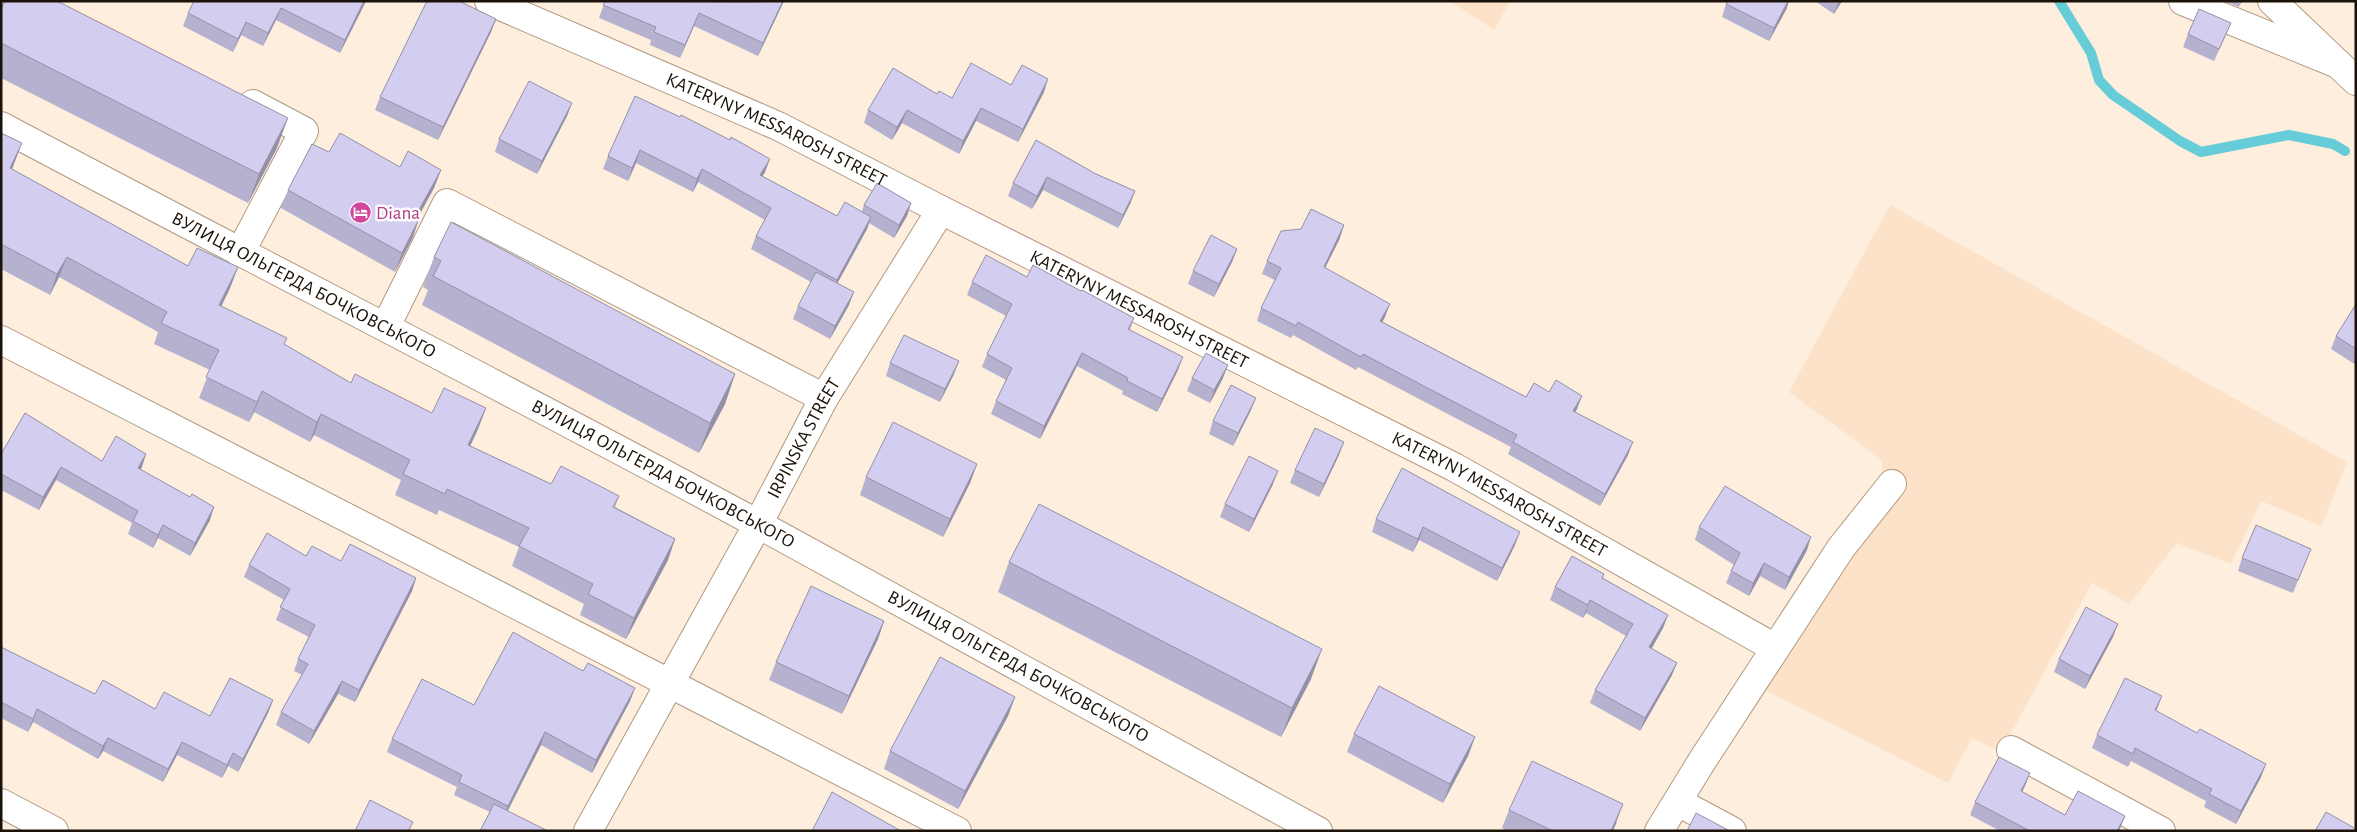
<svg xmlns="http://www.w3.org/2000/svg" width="2357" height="832" font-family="'Alegreya Sans',sans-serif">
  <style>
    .built { fill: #fbe2c8 }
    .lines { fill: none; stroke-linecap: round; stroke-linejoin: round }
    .stream { stroke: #66ccd8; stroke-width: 10 }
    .minor-casing { stroke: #b19980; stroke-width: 30 }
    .minor { stroke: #fff; stroke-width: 28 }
    .wall { fill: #b5b1ce }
    .shaded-wall { fill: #9490a7 }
    .building { fill: #d3ceef; stroke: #9490a7 }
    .labels { text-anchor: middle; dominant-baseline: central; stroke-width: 5; stroke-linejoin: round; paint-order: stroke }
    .street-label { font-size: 19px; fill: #1b1309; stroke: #fefefe }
    .hotel-label { font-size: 19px; fill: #b23c85; stroke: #fefefe; text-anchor: start }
  </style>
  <rect width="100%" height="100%" fill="#fdeede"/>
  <path class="built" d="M1450,1h60l-16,29z
    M1890,205l457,257 -25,64 -61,-25 -30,63 -54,-21 -48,61 -37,-21 -91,169 -29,-14 -24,45 -187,-95 121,-182v-46l-93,-68z"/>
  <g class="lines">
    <path class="stream" d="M2059,1l32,52 8,27 14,15 67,46 21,11 88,-17 44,9 12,7"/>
    <defs>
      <g id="minor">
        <path id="s1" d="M489,1l289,125 163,84 513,257 321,181"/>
        <path d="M2183,1l155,63"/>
        <path d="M2272,1l84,80"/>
        <path id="s2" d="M1,126c252,134 507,263 757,398 187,101 373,205 560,307"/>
        <path d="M240,253l64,-122 -51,-27"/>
        <path d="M386,326l61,-123 377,195"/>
        <path d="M1,340l956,491"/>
        <path d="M2011,750l150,81"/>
        <path d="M1678,802l54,29"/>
        <path d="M1,803l53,28"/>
        <path id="s3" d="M588,831l170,-307 66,-126 117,-188"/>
        <path d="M1659,831l43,-70 139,-213 51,-64"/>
      </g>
    </defs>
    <use href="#minor" class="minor-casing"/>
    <use href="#minor" class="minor"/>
  </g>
  <path class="wall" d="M366,1l-26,52 -64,-33 -13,26 -22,-11 -8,17 -50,-26 5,-13z
    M605,1h179l-26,55 -64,-30 -14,32 -30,-13 1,-5 -52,-22z
    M1815,1h27l-8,13z
    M2225,1h17l-3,6z
    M1726,4l61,4 -18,33 -47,-24z
    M1,9l276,139 -29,55 -247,-125z
    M496,19l-5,13 -53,108 -63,-30 5,-13z
    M2231,23l-5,12 -12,26 -31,-14 5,-13z
    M1011,85l33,7 -26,50 -42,-21 -17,33 -57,-31 -10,17 -28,-17 4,-13 69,-16 15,4z
    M635,96l130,76 -3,4 75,40 25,-5 2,-6 47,-2 -4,13 -13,22 -25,-15 -2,6 -30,55 12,21 -19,34 -37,-20 5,-13 13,-24 -60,-33 5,-13 9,-16 -67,-38 -5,10 -57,-29 -8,18 -25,-12 5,-13z
    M572,103l-5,13 -30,58 -42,-22 4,-13z
    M1,133l13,31 -2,5 176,97 50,1 -8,21 -9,18 63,39 67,38 81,30 54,-5 -8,21 -8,17 81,38 68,12 -4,11 60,32 -7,21 -42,79 -46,-24 4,-11 -72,-38 7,-19 -80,-37 -2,5 -42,-20 6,-15 -87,-45 -4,7 -56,-30 -5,10 -50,-24 11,-28 -56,-26 4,-12 -99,-55 -9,18 -49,-26z
    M1036,140l60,34 39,17 -5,13 -12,24 -75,-38 -11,19 -24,-13 5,-13z
    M329,152l71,15 41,3 -7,18 -16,30 -5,19 -18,35 -114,-64 7,-18z
    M1301,229l39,9 -15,30 60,49 -3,5 144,75 51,12 -2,3 53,43 -28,51 -92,-52 3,-7 -153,-80 -2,3 -63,-35 -2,3 -34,-17 4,-13 14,-28 -13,-6 5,-13z
    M1237,249l-5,13 -18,35 -26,-13 5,-13z
    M434,257l301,117 -10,30 -26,49 -277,-148 6,-15 -5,-3z
    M1027,277l54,14 53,27 -4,12 48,40 -21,42 -35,-18 1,-3 -46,-25 -37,73 -49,-25 5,-13 10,-21 -24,-13 5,-13 19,-38 -39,-21 5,-13z
    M2356,304v61l-25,-16 5,-13z
    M890,363l64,11 -14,28 -54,-26z
    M1192,378h31l-13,25 -23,-12z
    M1251,410l-18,36 -24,-12 4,-13z
    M1,454l101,7 44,-7 -6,15 70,51 -20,36 -32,-18 -5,10 -25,-14 4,-11 -76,-43 -17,30 -38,-20z
    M1339,455l-20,42 -29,-14 5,-13z
    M977,464l-7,19 -27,54 -83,-42 6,-18z
    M1402,468l113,77 -18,36 -78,-41 -6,12 -41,-20 4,-13z
    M1273,484l-24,48 -29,-15 5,-13z
    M1699,527l108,23 -22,40 -25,-14 -11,20 -23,-13 5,-12 3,-6 -39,-25z
    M2311,549l-18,44 -55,-22 4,-13z
    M306,556l35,5 75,17 -4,13 -57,111 -17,-8 -29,50 -33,-19 5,-13 21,-37 -8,-4 4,-12 11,-22 -33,-17 8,-20 -40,-23 5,-12z
    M1009,562l302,117 -30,58 -283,-145z
    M1604,574l-1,4 65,37 -5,13 -11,20 20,27 -32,56 -50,-28 5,-13 31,-54 -40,-23 -3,5 -33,-18 5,-13z
    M884,621l-6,18 -36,75 -73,-34 7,-18z
    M2113,637l-28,52 -31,-17 5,-13z
    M1,647l94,47 60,15 55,7 63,-16 -5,13 -30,59 -10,-6 -6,12 -45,-23 -14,27 -60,-31 -5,8 -65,-37 -5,10 -27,-14z
    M583,671l52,17 -5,13 -38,72 -51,-28 -33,66 -18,1 -36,-17 3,-8 -70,-35 5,-13 82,-34z
    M1015,697l-7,19 -50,93 -74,-40 6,-18z
    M2156,711l105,66 -25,47 -32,-17 2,-6 -75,-40 -3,6 -36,-19 5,-13z
    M1354,734l121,3 -7,19 -25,47 -96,-51z
    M2030,773l-8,19 43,23 60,1 -6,15h-119l-30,-16 5,-13z
    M1509,810l108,12 -4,9h-106l-5,-3z"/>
  <path class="shaded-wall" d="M364,1h2l-26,52 5,-13z
    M783,1h1l-26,55 5,-13z
    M1788,1h1l-2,7 -18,33 5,-13z
    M1839,1h3l-8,13z
    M281,8l-5,12 -13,26 5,-13z
    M699,13l-5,13 -14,32 5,-13z
    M496,19l-5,13 -53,108 5,-13z
    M246,22l-5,13 -8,17 5,-13z
    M1048,79l-4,13 -26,50 5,-13z
    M572,103l-5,13 -30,58 5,-13z
    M981,108l-5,13 -17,33 4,-13z
    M907,110l-5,13 -10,17 5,-13z
    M288,118l-11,30 -29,55 11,-29z
    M22,143l-8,21 -11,25 7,-21z
    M640,150l-4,13 -8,18 4,-13z
    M770,159l-5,13 -9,16 4,-13z
    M702,169l-4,13 -5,10 4,-13z
    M441,170l-7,18 -26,47 7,-18z
    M1047,177l-4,13 -11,19 5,-13z
    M1135,191l-5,13 -12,24 5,-13z
    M911,203l-4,13 -13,22 5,-13z
    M871,217l-4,12 -35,64 5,-13z
    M419,219l-6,18 -18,35 7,-19z
    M1344,225l-4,13 -21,42 5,-13z
    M1237,249l-5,13 -18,35 5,-13z
    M67,257l-8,20 -9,18 7,-21z
    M238,267l-8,21 -18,38 7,-21z
    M854,292l-5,13 -19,34 5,-13z
    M1390,304l-5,13 -9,17 4,-13z
    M1082,353l-5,13 -37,73 4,-13z
    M1183,357l-5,13 -21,42 5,-13z
    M959,361l-5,13 -14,28 5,-13z
    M1228,365l-5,13 -13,25 4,-13z
    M735,374l-10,30 -26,49 11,-30z
    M262,391l-8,21 -5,10 8,-20z
    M1582,396l-5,13 -9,15 5,-13z
    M1256,398l-5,12 -18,36 5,-13z
    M486,408l-8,21 -17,37 7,-21z
    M321,414l-7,21 -4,7 7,-20z
    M1344,442l-5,13 -20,42 5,-13z
    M1633,442l-5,13 -28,51 5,-12z
    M146,454l-4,13 -8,14 4,-13z
    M977,464l-7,19 -27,54 7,-18z
    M61,467l-5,13 -17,30 4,-13z
    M1278,471l-5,13 -24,48 5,-13z
    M214,507l-4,13 -20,36 5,-13z
    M163,525l-5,13 -5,10 5,-13z
    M1423,527l-4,13 -6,12 5,-13z
    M1520,532l-5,13 -18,36 5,-13z
    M1811,537l-4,13 -22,40 4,-13z
    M675,539l-7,21 -42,79 8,-21z
    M1764,563l-4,13 -11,20 4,-13z
    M416,578l-4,13 -57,111 4,-12z
    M1590,600l-4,13 -3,5 5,-13z
    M1668,615l-5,13 -18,32 4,-13z
    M884,621l-6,18 -36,75 7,-18z
    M2118,624l-5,13 -28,52 5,-13z
    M1322,649l-11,30 -30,58 11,-29z
    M1677,663l-5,12 -32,56 5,-13z
    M342,681l-4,13 -29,50 5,-13z
    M635,688l-5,13 -38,72 4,-13z
    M2162,696l-5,13 -7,14 5,-13z
    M1015,697l-7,19 -50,93 7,-18z
    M273,700l-5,13 -30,59 5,-13z
    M37,709l-4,13 -5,10 5,-13z
    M545,732l-4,13 -38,74 5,-13z
    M1475,737l-7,19 -25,47 7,-19z
    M108,738l-5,13 -5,8 5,-13z
    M182,742l-5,13 -14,27 5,-13z
    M233,753l-5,13 -6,12 5,-13z
    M2266,764l-5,13 -25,47 5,-13z
    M2030,773l-5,13 -9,18 5,-13z
    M1623,804l-10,27h-2z
    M2125,816l-6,15h-2z"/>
  <path class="building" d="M5,1h52l231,117 -29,56 -258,-131v-34z
    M194,1h170l-19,39 -64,-32 -13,25 -22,-11 -8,17 -50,-26z
    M427,1h32l37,18 -53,108 -63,-30z
    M605,1l145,1 33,-1 -20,42 -64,-30 -14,32 -31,-13 2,-5 -53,-22z
    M1728,1h60l-14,27 -48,-24z
    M2199,9l32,14 -12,26 -31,-15z
    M971,63l40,22 11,-20 26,14 -25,50 -42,-21 -18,33 -56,-31 -10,17 -29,-17 25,-42 44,26 2,-3 13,7z
    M529,81l43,22 -30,58 -43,-22z
    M635,96l45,21 1,-2 49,25 1,-3 39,22 -10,16 77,41 8,-14 26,15 -34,63 -81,-44 15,-28 -69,-39 -5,10 -57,-29 -8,18 -24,-12z
    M1,133l21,10 -12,25 178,98 9,-18 41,19 -19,38 68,33 -3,6 67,39 4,-9 77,39 12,-25 42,20 -18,37 83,39 10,-18 58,30 -6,11 62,32 -41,79 -46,-24 5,-10 -74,-38 10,-18 -82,-39 -2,5 -42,-20 7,-14 -89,-46 -4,8 -55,-31 -5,11 -51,-25 13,-27 -58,-27 6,-11 -100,-55 -10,17 -56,-30z
    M340,133l60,34 8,-16 33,19 -26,47 4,2 -17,34 -114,-63 24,-46 17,8z
    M1036,140l60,34 39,17 -12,24 -76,-38 -10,19 -24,-13z
    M877,183l34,20 -12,22 -35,-20z
    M1311,209l33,16 -20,42 66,37 -10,17 146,76 8,-14 15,9 7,-12 26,16 -9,15 60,31 -28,52 -92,-52 4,-7 -154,-81 -2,3 -63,-35 -2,4 -35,-18 20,-40 -14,-7 14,-30 20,-2z
    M451,222l284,152 -25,49 -277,-147 8,-15 -7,-4z
    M1211,235l26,14 -18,35 -26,-13z
    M986,255l41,22 6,-12 48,26 1,-1 52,28 -6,11 55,28 -21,42 -35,-18 1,-3 -46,-25 -38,73 -48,-25 16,-33 -25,-14 25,-50 -40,-22z
    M816,272l38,20 -19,34 -37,-20z
    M2356,304v45l-20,-13z
    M904,335l55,26 -14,28 -55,-26z
    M1206,353l22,12 -14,25 -22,-12z
    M1231,385l25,13 -18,35 -25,-12z
    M25,413l77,48 14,-25 30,18 -8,14 52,29 2,-3 22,13 -19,36 -32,-18 -5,10 -25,-14 5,-10 -77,-44 -18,30 -42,-23v-20z
    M893,422l84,42 -27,55 -84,-42z
    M1315,428l29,14 -20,42 -29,-14z
    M1249,456l29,15 -24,48 -29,-15z
    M1402,468l118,64 -18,36 -79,-41 -5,12 -42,-20z
    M1725,486l86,51 -22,40 -25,-14 -11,20 -22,-12 9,-18 -41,-26z
    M1039,504l283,145 -30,59 -283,-146z
    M2256,525l55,24 -13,31 -56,-22z
    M267,533l39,23 6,-10 29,15 9,-17 66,34 -57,112 -17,-9 -28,50 -33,-19 27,-48 -10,-5 17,-34 -35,-18 10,-18 -41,-24z
    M1572,556l32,18 -2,4 66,37 -19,32 28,16 -32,55 -50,-28 38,-66 -43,-24 -2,5 -33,-18z
    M811,586l73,35 -35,75 -73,-34z
    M2086,607l32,17 -28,52 -31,-17z
    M513,632l70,39 5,-8 47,25 -39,72 -51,-28 -37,74 -49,-24 3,-7 -70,-36 30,-60 52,26z
    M1,647l94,47 8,-14 52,29 9,-17 46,24 20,-38 43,22 -30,59 -10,-6 -6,12 -45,-23 -14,27 -60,-31 -5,8 -66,-37 -4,10 -32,-17z
    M940,657l75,40 -50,94 -75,-40z
    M2125,678l37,18 -7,14 42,23 3,-4 66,35 -25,47 -32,-17 3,-5 -77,-41 -2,6 -36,-19z
    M1379,686l96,51 -25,47 -96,-50z
    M1999,757l31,16 -9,18 44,24 13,-24 47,25 -8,15h-87l-55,-29z
    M1532,761l91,43 -12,27h-58l-44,-21z
    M832,792l69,39h-89z
    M370,800l43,22 -4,8 2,1h-56z
    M494,804l52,26 -1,1h-65z
    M2326,812l30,17v2h-41z
    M1696,813l34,18h-43z"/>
  <defs>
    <symbol id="hotel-disc" viewBox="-11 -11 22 22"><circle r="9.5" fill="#d1479c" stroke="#fefefe"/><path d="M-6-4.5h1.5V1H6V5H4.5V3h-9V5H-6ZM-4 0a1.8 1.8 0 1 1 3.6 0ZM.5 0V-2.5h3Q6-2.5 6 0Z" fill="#fff"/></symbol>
  </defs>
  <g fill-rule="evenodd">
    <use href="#hotel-disc" x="348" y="200" width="25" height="25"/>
  </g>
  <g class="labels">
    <g class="street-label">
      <text stroke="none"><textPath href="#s1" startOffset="315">KATERYNY MESSAROSH STREET</textPath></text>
      <text stroke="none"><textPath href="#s2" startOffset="342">ВУЛИЦЯ ОЛЬГЕРДА БОЧКОВСЬКОГО</textPath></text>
      <text stroke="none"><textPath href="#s1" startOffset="720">KATERYNY MESSAROSH STREET</textPath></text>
      <text stroke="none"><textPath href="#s3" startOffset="448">IRPINSKA STREET</textPath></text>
      <text stroke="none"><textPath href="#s2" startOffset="748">ВУЛИЦЯ ОЛЬГЕРДА БОЧКОВСЬКОГО</textPath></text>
      <text stroke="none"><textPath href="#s1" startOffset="1125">KATERYNY MESSAROSH STREET</textPath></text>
      <text stroke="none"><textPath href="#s2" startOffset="1152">ВУЛИЦЯ ОЛЬГЕРДА БОЧКОВСЬКОГО</textPath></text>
    </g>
    <g class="hotel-label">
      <text x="376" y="213">Diana</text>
    </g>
  </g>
  <rect width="2357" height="832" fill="none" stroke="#1b1309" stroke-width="5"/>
</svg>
